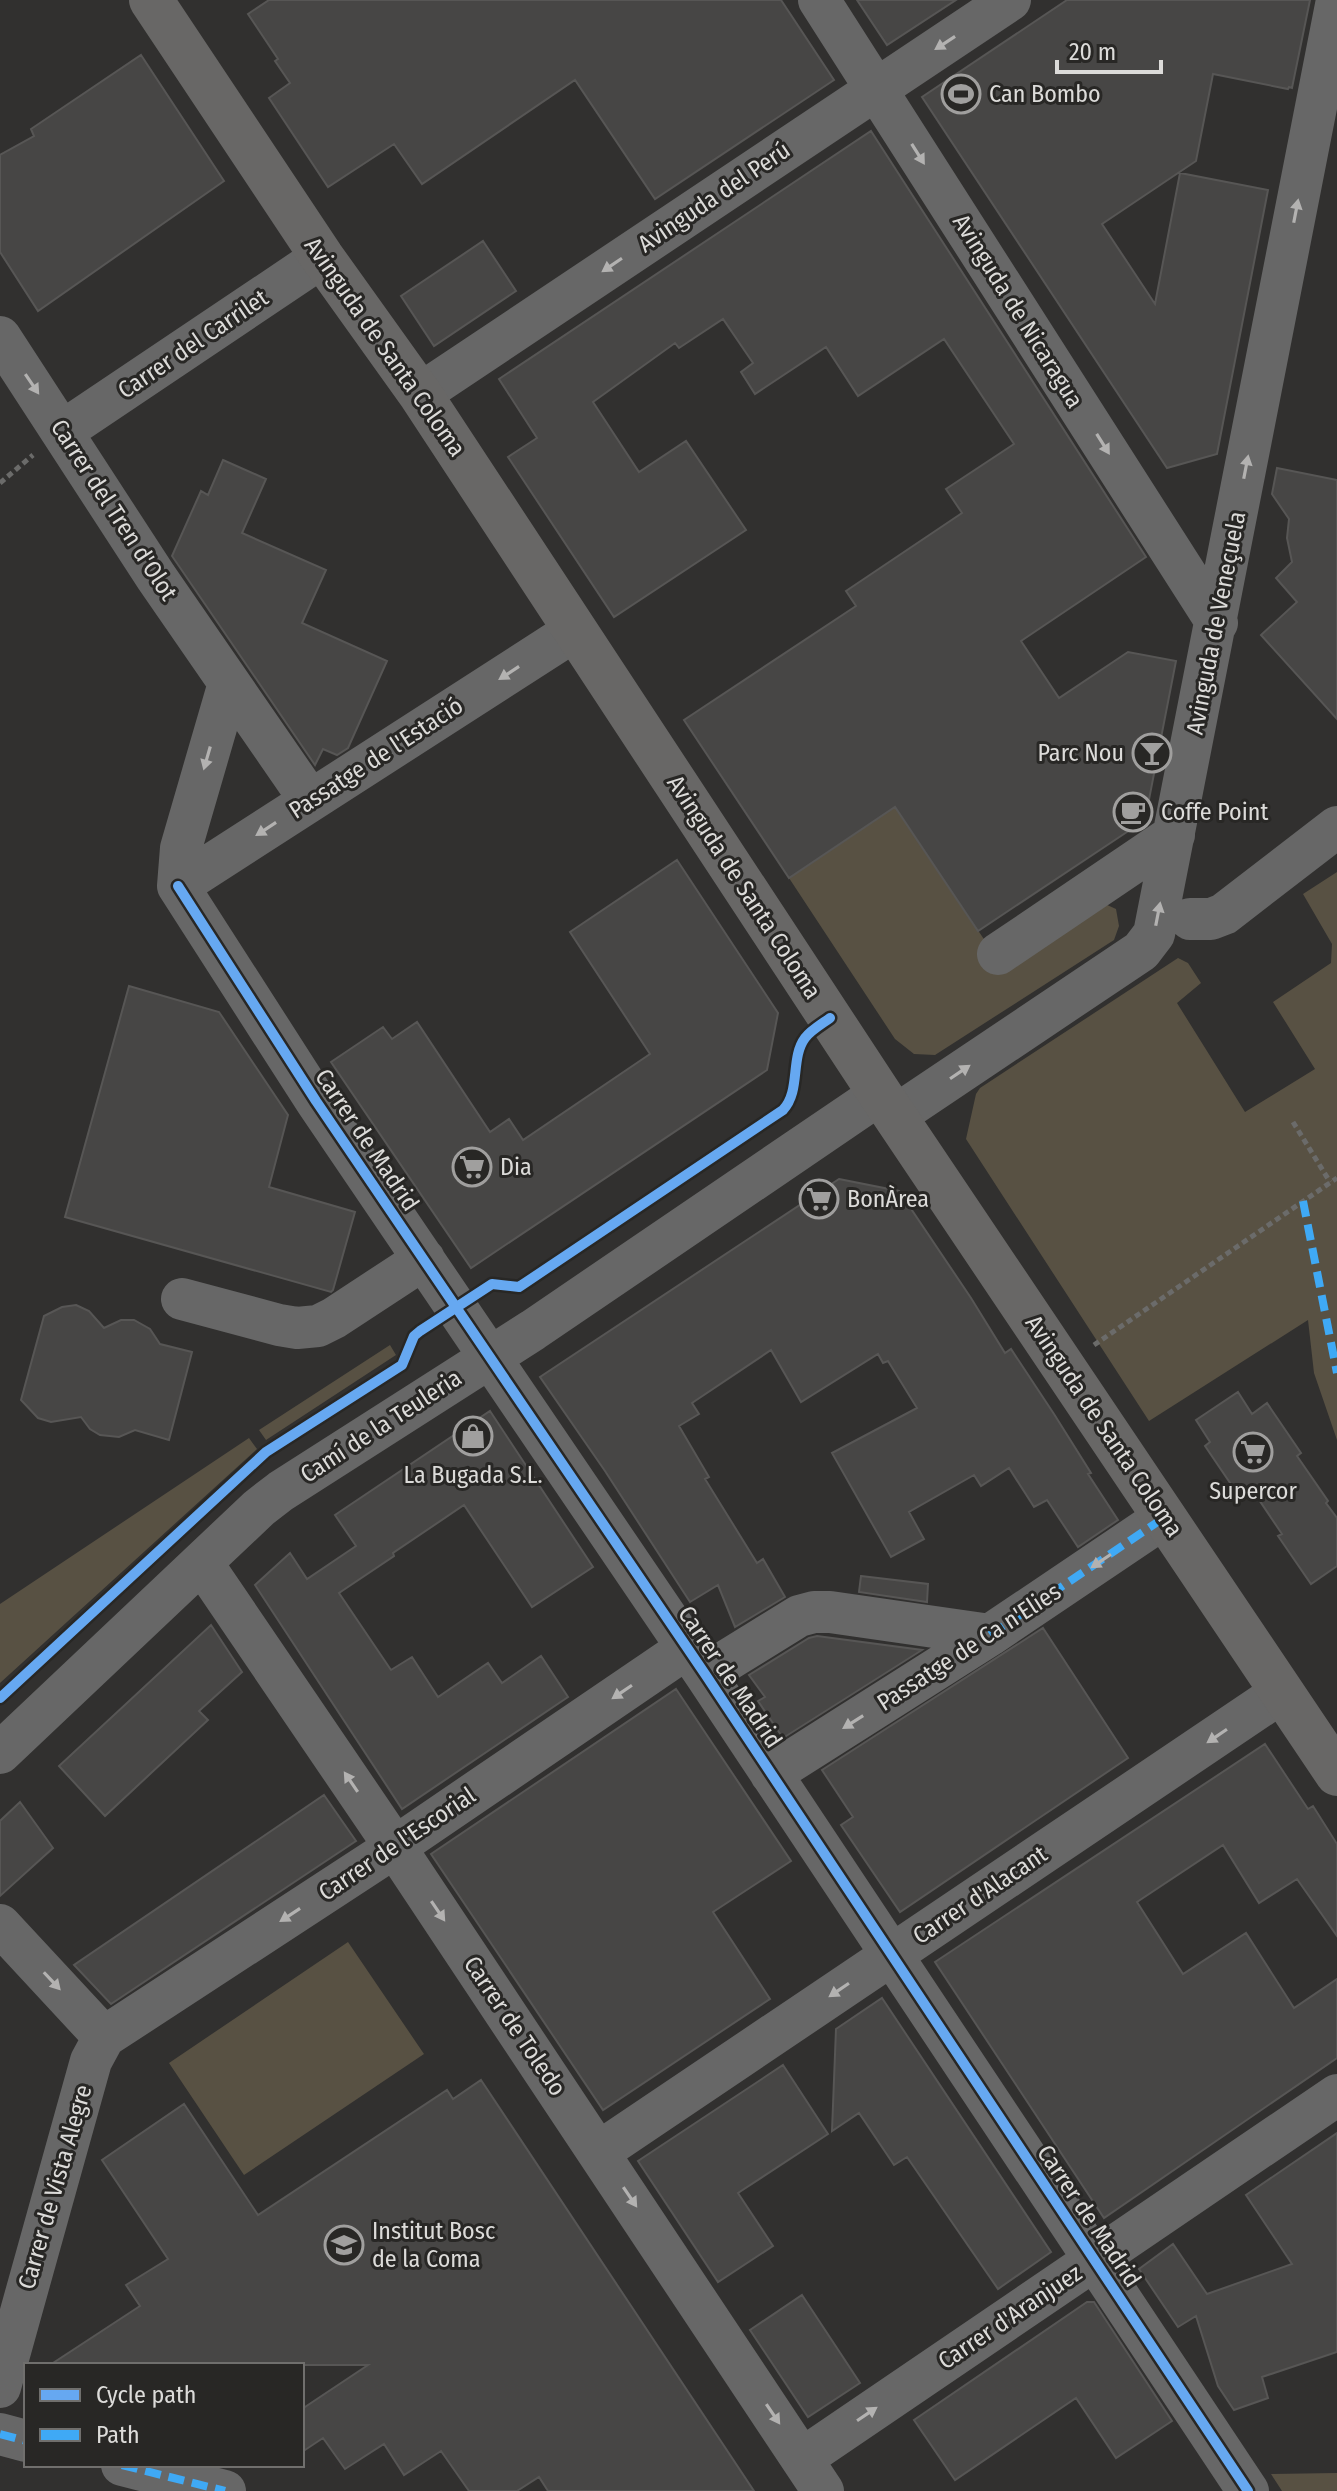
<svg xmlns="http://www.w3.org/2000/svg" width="1337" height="2491" font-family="'Fira Sans Condensed',sans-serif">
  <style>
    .green { fill: #585143 }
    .building { fill: #474645; stroke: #575655; stroke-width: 2 }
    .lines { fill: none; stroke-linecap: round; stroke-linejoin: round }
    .path { stroke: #6b6b6a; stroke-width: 5; stroke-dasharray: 6 4; stroke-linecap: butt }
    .minor { stroke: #676767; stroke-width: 42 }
    .major { stroke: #686766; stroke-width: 44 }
    .quiet { stroke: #3fa9f5; stroke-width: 8; stroke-dasharray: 16 8; stroke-linecap: butt }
    .cycleway-casing { stroke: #282725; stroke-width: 15 }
    .cycleway { stroke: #66a8f1; stroke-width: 10 }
    .oneway { fill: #b3b2b1 }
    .labels { text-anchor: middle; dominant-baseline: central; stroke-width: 6; stroke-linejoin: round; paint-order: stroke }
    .poi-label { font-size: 24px; fill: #dcdbd9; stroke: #282725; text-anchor: start }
    .street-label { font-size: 24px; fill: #dcdbd9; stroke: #282725 }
  </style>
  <rect width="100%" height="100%" fill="#31302f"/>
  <path class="green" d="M895,807l109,162 101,-65 11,5 3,17 -5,14 -179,115 -21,-1 -19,-15 -106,-161z
    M1337,872v568l-23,-67 -6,-53 -159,101 -183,-282 10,-45 4,-6 198,-130 10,5 13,20 -24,20 68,109 70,-43 -42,-67 58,-39 1,-19 -29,-50z
    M390,1345l6,10 -130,85 -7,-10z
    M249,1438l8,11 -257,234v-79z
    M348,1942l76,112 -180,121 -75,-112z
    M1337,2473v18h-55l-11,-17z"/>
  <path class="building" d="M269,0h512l53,80 -179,119 -80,-119 -153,104 -28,-40 -66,43 -59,-89 21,-15 -15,-22 3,-2 -30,-45z
    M857,0h99l-69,45z
    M1067,0h243l-18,88 -3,-1 -1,2 -75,-15 -17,87 -94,63 53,80 25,-131 88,17 -51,264 -50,14 -245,-371z
    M141,55l83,126 -186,130 -38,-59v-97l34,-19 -3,-7z
    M871,131l275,426 -125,84 38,57 69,-46 48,9 -31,159 -167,111 -83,-124 -106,71 -105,-158 172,-114 -10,-15 116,-78 -16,-24 68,-45 -70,-105 -86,57 -32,-49 -71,47 -14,-22 12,-9 -30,-44 -44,29 -4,-5 -82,59 46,70 47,-31 60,89 -132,87 -106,-160 29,-19 -38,-59z
    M483,241l33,50 -82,55 -33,-50z
    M223,460l43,19 -24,54 84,37 -24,53 85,38 -39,87 -11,7 -14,-6 -8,16 -143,-209 29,-65 7,4z
    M1277,468l60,12v239l-76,-84 36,-33 -21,-24 16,-16 -5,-24 2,-19 -17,-25z
    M677,860l101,153 -11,57 -296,198 -140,-206 52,-35 9,12 25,-17 73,110 19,-13 14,21 127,-86 -80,-122z
    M129,986l90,26 69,103 -19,72 86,25 -22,78 -2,2 -266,-75z
    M839,1179l60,12 72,107 34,55 6,-4 43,65 37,59 -3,1 30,46 -40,27 -31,-47 -13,7 -25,-39 -28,18 -7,-11 -65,37 15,27 -33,18 -59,-104 85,-45 -29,-47 -5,2 -5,-9 -77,48 -30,-52 -79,53 7,11 -20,12 30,51 -4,2 52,84 6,-4 22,38 -50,30 -17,-42 -28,17 -85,-131 -65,-94z
    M76,1305l13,6 15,17 17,-8h13l16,9 10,15 32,8 -23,88 -34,-10 -16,7 -19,-2 -10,-6 -9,-12 -30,5 -13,-4 -17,-18 23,-84 18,-9z
    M1238,1392l14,22 15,-11 34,50 -4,3 31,45 -2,2 11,15v48l-26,18 -33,-48 4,-2 -31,-46 -12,8 -34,-50 5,-4 -14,-22z
    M490,1411l103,156 -61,40 -68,-102 -71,48 1,3 -55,37 52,77 21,-13 26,40 50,-34 14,20 39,-27 27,41 -166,112 -147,-224 35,-32 17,26 49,-33 -21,-31z
    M861,1576l67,8 -1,18 -68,-10z
    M211,1625l31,47 -43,39 9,9 -103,96 -46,-50z
    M1043,1628l85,130 -228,154 -59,-87 12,-8 -31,-47z
    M817,1636l105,14 -139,88 -25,-37 7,-4 -16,-22 60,-37z
    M676,1689l115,172 -78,51 57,87 -167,111 -172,-256z
    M1265,1744l43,65 5,-3 24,38v92l-40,-57 -38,24 -36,-58 -86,57 46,72 63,-41 48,75 43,-29v79l-233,160 -169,-256z
    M324,1795l32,46 -245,163 -37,-39z
    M20,1802l33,46 -53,48v-75z
    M882,1998l169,254 -53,37 -91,-132 -13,8 -35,-52 -27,18 4,-102z
    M783,2065l45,69 -90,59 35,53 -55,36 -80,-121z
    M481,2080l273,411h-206l-9,-14 -22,14h-48l-28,-40 -37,24 -20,-31 -39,25 -22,-31 -21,14v-43l66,-44h-318l90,-59 -14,-21 42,-26 -66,-99 82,-56 74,111 189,-125 6,9z
    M1337,2133v219l-75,25 6,21 -34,12 -16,-24 -22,-70 -18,11 -39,-58 34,-25 34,50 85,-30 -46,-69z
    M802,2295l58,88 -52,34 -58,-87z
    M1087,2302h7l78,119 -56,37 -40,-60 -121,82 -41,-60z"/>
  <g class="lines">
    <path class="path" d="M0,483l33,-28
      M1293,1122l37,60
      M1094,1345l243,-167"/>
    <path class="minor" d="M819,0l398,623
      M0,337l156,240 154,223
      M420,394l590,-394
      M63,431l259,-174
      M178,886l138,215 389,573 543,817
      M178,886l396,-255
      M178,886l3,-38 48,-165
      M1190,919h21l13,-5 113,-87
      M998,954l176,-119
      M895,1116l246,-165 13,-17 183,-934
      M182,1299l97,26 18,3 21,-2 16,-8 90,-59
      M202,1563l193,284 428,644
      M705,1674l94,-58 15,-4h16l160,23
      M0,1753l259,-245 22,-17 252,-161 347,-236
      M771,1774l219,-139 175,-118
      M0,1925l104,112
      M599,2152l683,-460
      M0,2387l91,-326 13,-24 291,-190 292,-199
      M0,2434l26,7
      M803,2458l534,-363
      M122,2465l103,26"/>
    <path class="major" d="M151,0l171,257 98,137 460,700 457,680"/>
    <path class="quiet" d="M1303,1201l34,172
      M990,1635l175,-118
      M0,2434l26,7
      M122,2465l103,26"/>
    <defs>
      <path id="cycleway" d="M178,886l138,215 389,573 543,817
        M0,1698l266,-246 136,-87 12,-29 6,-5 72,-47 27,3 264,-177c18,-19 7,-52 22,-72 6,-8 17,-14 25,-20"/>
    </defs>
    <use href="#cycleway" class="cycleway-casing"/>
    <use href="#cycleway" class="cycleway"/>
  </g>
  <defs><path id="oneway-solid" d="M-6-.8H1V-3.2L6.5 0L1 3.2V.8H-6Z" transform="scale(2)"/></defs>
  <g class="oneway">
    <use href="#oneway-solid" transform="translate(945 43) rotate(147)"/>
    <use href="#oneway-solid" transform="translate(918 154) rotate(58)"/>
    <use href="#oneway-solid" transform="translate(1296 211) rotate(-79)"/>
    <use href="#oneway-solid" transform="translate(612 265) rotate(146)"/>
    <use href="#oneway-solid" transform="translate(32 384) rotate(56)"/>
    <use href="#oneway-solid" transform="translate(1103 444) rotate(58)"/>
    <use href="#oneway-solid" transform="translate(1246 467) rotate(-79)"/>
    <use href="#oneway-solid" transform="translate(509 673) rotate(147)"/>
    <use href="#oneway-solid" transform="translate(207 758) rotate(106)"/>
    <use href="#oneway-solid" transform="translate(266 829) rotate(147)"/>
    <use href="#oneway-solid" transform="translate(1158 914) rotate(-79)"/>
    <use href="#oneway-solid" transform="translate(960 1072) rotate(-34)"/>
    <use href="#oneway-solid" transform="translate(1101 1561) rotate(146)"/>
    <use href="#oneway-solid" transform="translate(622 1692) rotate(146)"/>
    <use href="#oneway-solid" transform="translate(853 1722) rotate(148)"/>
    <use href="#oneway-solid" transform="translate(1217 1736) rotate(146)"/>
    <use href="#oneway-solid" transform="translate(351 1782) rotate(-124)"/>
    <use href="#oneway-solid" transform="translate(438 1911) rotate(56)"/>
    <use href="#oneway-solid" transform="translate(290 1915) rotate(147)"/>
    <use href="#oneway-solid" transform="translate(52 1981) rotate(47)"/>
    <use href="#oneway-solid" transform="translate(839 1990) rotate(146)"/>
    <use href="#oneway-solid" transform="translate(630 2197) rotate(56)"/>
    <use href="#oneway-solid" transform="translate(773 2414) rotate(56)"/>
    <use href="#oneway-solid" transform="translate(867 2414) rotate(-34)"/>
  </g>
  <defs>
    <symbol id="stadium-ring" viewBox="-11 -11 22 22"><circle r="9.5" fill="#282725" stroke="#a09f9e" stroke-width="1.5"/><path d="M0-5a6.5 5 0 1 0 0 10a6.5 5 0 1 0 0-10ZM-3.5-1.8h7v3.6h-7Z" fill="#a09f9e"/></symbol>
    <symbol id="bar-ring" viewBox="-11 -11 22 22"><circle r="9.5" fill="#282725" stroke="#a09f9e" stroke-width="1.5"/><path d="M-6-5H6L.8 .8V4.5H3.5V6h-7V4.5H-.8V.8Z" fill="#a09f9e"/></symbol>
    <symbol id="cafe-ring" viewBox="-11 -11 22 22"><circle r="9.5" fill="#282725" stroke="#a09f9e" stroke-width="1.5"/><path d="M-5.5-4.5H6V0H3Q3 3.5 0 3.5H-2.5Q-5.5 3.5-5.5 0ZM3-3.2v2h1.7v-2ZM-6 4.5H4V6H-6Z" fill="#a09f9e"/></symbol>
    <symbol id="supermarket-ring" viewBox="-11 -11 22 22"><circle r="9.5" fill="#282725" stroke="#a09f9e" stroke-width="1.5"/><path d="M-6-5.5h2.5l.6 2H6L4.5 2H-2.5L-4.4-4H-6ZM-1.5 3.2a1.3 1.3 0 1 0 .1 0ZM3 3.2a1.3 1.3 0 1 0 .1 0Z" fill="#a09f9e"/></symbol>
    <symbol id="shop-ring" viewBox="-11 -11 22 22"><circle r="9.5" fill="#282725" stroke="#a09f9e" stroke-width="1.5"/><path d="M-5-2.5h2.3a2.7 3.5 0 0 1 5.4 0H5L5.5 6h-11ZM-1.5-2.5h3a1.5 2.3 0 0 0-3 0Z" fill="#a09f9e"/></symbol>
    <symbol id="school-ring" viewBox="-11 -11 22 22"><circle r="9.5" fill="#282725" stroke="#a09f9e" stroke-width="1.5"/><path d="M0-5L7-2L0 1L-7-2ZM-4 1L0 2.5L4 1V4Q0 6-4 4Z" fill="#a09f9e"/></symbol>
  </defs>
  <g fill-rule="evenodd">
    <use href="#stadium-ring" x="939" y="72" width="44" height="44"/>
    <use href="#bar-ring" x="1130" y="731" width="44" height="44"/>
    <use href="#cafe-ring" x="1111" y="790" width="44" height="44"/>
    <use href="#supermarket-ring" x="450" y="1145" width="44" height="44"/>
    <use href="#supermarket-ring" x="797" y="1177" width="44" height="44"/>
    <use href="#shop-ring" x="451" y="1414" width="44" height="44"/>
    <use href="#supermarket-ring" x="1231" y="1430" width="44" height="44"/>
    <use href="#school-ring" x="322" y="2223" width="44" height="44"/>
  </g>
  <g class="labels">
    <g class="poi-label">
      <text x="989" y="94">Can Bombo</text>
      <text x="1124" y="753" text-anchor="end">Parc Nou</text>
      <text x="1161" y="812">Coffe Point</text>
      <text x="500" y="1167">Dia</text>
      <text x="847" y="1199">BonÀrea</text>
      <text x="473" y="1475" text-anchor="middle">La Bugada S.L.</text>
      <text x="1253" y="1491" text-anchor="middle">Supercor</text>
      <text x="372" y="2231">Institut Bosc<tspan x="372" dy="28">de la Coma</tspan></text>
    </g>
    <g class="street-label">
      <text transform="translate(714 197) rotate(-34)">Avinguda del Perú</text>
      <text transform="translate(1018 311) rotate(58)">Avinguda de Nicaragua</text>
      <text transform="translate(193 344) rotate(-34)">Carrer del Carrilet</text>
      <text transform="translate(385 347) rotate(55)">Avinguda de Santa Coloma</text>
      <text transform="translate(114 510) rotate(57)">Carrer del Tren d'Olot</text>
      <text transform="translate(1216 623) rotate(-79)">Avinguda de Veneçuela</text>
      <text transform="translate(376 758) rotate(-33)">Passatge de l'Estació</text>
      <text transform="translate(744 887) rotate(57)">Avinguda de Santa Coloma</text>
      <text transform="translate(367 1140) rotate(56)">Carrer de Madrid</text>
      <text transform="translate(381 1426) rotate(-33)">Camí de la Teuleria</text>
      <text transform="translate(1104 1426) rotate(56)">Avinguda de Santa Coloma</text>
      <text transform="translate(969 1647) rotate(-33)">Passatge de Ca n'Elies</text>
      <text transform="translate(730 1677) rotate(56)">Carrer de Madrid</text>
      <text transform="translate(397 1844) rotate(-34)">Carrer de l'Escorial</text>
      <text transform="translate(980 1895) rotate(-34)">Carrer d'Alacant</text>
      <text transform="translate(515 2026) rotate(56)">Carrer de Toledo</text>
      <text transform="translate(55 2187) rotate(-74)">Carrer de Vista Alegre</text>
      <text transform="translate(1089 2216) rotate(56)">Carrer de Madrid</text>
      <text transform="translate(1010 2317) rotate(-34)">Carrer d'Aranjuez</text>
    </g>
  </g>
  <rect x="24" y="2363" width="280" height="104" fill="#282725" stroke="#706f6d" stroke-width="2"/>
  <rect x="40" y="2389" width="40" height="12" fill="#66a8f1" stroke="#706f6d" stroke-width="2"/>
  <text x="96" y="2403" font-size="24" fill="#dcdbd9">Cycle path</text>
  <rect x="40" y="2429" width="40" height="12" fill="#3fa9f5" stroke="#706f6d" stroke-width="2"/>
  <text x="96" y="2443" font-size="24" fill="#dcdbd9">Path</text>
  <path d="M1057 60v12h104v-12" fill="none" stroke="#dcdbd9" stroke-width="4"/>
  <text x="1069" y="60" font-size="24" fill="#dcdbd9" stroke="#282725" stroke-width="6" paint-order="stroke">20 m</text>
</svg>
